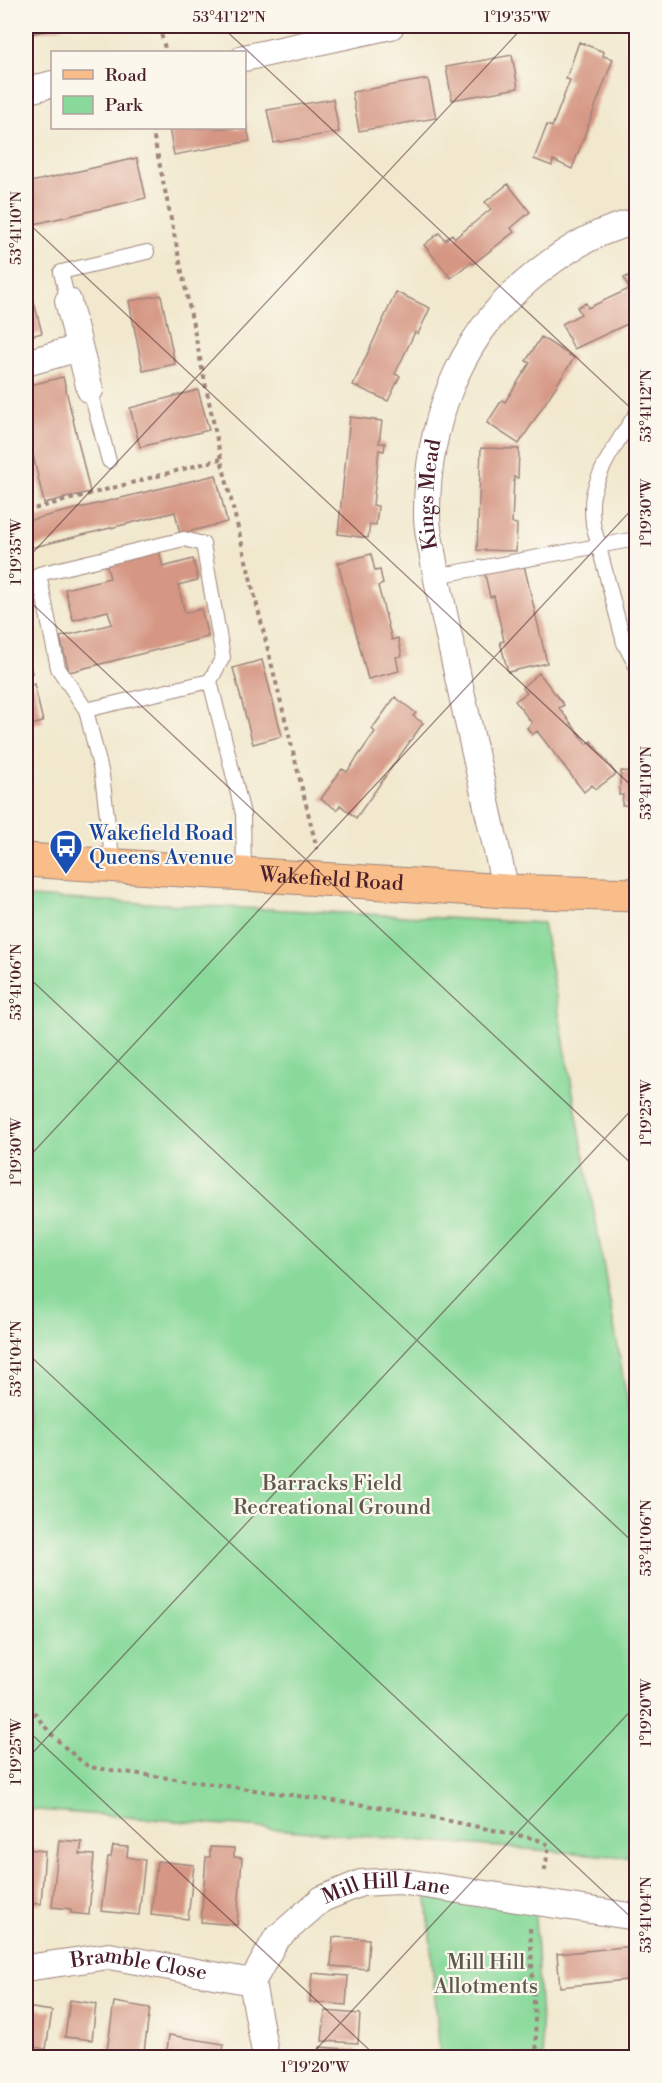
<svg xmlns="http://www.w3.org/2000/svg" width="662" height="2083" font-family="'Libre Bodoni',serif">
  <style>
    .green { fill: #88d99a; stroke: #697c62; stroke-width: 1.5 }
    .building { fill: #d59683 }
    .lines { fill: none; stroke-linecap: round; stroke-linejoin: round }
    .service-casing { stroke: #9e847c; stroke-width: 16 }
    .minor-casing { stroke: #9e847c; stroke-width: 28 }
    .primary-casing { stroke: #9e847c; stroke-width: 35 }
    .path { stroke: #9e847c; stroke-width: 4; stroke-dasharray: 4.5 4.5; stroke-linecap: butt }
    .service { stroke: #fff; stroke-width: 14 }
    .minor { stroke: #fff; stroke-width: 26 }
    .primary { stroke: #f8bd88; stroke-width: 33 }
    .ticks { fill: none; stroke: #4a1f2b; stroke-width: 1.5; stroke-opacity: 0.45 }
    .labels { text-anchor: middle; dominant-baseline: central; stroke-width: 4.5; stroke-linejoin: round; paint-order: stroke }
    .street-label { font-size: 21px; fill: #4a1f2b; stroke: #fbf7ec }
    .transit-label { font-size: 21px; fill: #164399; stroke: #fbf7ec; text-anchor: start }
    .park-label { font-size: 21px; fill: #5d574c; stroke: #fbf7ec }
    .neatline { fill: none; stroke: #4a1f2b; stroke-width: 2 }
    .ticks-label { font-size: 15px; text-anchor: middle; fill: #4a1f2b }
  </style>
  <rect width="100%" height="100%" fill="#fbf7ec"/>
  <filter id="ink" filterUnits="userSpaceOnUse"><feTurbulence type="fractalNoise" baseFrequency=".0167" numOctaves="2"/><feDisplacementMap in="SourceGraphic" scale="12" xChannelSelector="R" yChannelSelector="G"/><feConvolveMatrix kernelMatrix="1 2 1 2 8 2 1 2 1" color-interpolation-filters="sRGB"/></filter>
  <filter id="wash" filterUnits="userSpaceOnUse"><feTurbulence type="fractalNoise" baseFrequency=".008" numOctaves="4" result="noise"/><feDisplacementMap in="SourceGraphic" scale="24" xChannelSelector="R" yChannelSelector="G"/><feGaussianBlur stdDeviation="1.35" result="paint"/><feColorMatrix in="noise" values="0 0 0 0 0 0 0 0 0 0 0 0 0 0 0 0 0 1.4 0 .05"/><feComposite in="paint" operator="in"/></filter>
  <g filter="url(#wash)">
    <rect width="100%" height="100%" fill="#f1e8cd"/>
    <path class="green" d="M26,897l517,26 93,527v408l-610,-49z
      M426,1885l108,16 9,156h-103z"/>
    <g id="blocks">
      <path class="building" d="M26,26h41l-41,9z
        M579,42l25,10 -1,4 10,3 -41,110 -19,-9 -1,6 -18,-7 13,-34 5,2 18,-47 -4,-1z
        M512,55l6,33 -66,12 -6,-33z
        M428,79l8,39 -77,13 -7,-39z
        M333,99l6,33 -65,11 -7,-33z
        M244,115l6,26 -76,14 -5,-27h75z
        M137,158l9,40 -120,28v-43z
        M508,184l22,28 -19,16 3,4 -41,32 -2,-2 -20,16 -27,-33 15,-12 6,7 7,-6 3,4 36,-29 -6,-7z
        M26,271l16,62 -16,4z
        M636,272v48l-62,29 -12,-25 19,-10 -4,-7 9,-4 2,5 41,-19 -5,-11z
        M396,292l34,16 -12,26 -3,-2 -20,42 5,2 -12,25 -35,-16z
        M161,295l14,69 -32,7 -14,-70z
        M541,337l33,21 -55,86 -32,-21 15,-23 3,2 25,-39 -4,-2z
        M63,377l27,115 -46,11 -18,-78v-39z
        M198,390l11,40 -69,17 -10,-39z
        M350,417l32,4 -3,22h6l-1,8 -5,-1 -6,55 5,1 -2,19 -6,-1 -2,14 -30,-4z
        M481,448l38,1 -1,29 -4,-1 -2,46 5,1 -1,27 -39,-1z
        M216,475l11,47 -47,12 -5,-22 -149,37v-28z
        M159,550l4,17 30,-8 5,21 -20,5 7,28 16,-4 7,28 -139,35 -9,-35 52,-13 -4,-13 -35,9 -8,-31 45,-11 -4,-15z
        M371,554l4,17 5,-1 3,14 -5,2 14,54 6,-2 4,18 -6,1 3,14 -31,8 -30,-116z
        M523,561l24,102 -39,9 -8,-30 4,-1 -10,-45 -4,1 -6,-27z
        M26,651l6,22 -6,2z
        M262,660l20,76 -29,8 -20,-76z
        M539,673l25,32 -5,3 28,36 4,-3 25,33 -20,15 -4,-4 -8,7 -47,-61 -5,4 -5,-7 5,-5 -17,-22 12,-8 -5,-6z
        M34,684l9,38 -17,4v-40z
        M395,697l21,16 -3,3 10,7 -67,95 -16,-13 -3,5 -16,-11 21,-30 5,3 28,-40 -3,-3z
        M621,771l15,1v34l-14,-1 1,-10h-4z
        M59,1840l23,2 -2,12 14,1 -5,60 -18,-2v-4l-19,-2z
        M113,1846l15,1 -1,10 18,3 -6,55 -38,-4 7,-54h3z
        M210,1847l24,1v9l8,1 -5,67 -36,-3 5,-65h4z
        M26,1849l19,2 -4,53 -15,-1z
        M157,1861l37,4 -6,54 -37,-4z
        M333,1937l36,2 -2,30 -36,-3z
        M633,1946l3,33 -76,8 -3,-33z
        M312,1973l36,3 -2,29 -36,-3z
        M70,2000l26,4 -4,36 -27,-3z
        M114,2002l36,6 -7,50h-37z
        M26,2007l26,4 -6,38 -12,-2 -1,11 -7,-1z
        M325,2011l35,3 -2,29 -36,-2z
        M169,2035l55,9 -2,14h-56z
        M320,2047l36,3v8h-36z"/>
    </g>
  </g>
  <g filter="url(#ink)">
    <use href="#blocks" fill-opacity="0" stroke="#9e847c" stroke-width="1.5"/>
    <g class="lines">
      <defs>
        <path id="service" d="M68,301l-7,-29 86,-20
          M90,390l19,71
          M636,414c-14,20 -38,56 -43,81 -2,9 -1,19 0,29l31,119 12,23
          M436,576l200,-37
          M86,710l-28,-42 -19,-94 145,-35 19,5 20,113 -13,24
          M113,865l-11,-90 -16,-65 124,-29 33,133 1,60"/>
        <g id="minor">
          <path d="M244,58l147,-32"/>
          <path d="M26,91l26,-7"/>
          <path d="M68,301l22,89"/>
          <path d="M26,363l53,-15"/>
          <path id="s1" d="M506,891c-16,-70 -31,-140 -47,-209 -9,-42 -19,-83 -26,-125 -2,-13 -6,-27 -6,-40 -1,-89 30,-177 99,-235 31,-27 69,-52 110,-60"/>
          <path id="s2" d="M26,1968l83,-12 143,26"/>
          <path id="s3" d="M266,2058l-14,-76 24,-43 46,-40 39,-16 38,-2 237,36"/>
        </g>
        <g id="primary">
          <path id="s4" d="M26,860l480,31 130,4"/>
        </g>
      </defs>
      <use href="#service" class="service-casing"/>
      <use href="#minor" class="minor-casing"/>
      <use href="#primary" class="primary-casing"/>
      <path class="path" d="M159,26l7,26
        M152,128l69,331 96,390
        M26,511l195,-52
        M26,1696c12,29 38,52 63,71l303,42 144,30 13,6 -5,30
        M530,1928l7,130"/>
      <use href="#service" class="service"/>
      <use href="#minor" class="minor"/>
      <use href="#primary" class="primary"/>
    </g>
  </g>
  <path class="ticks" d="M221,26l415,387M625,26l11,10M26,221l610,569M26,560l498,-534M26,598l610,570M26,975l610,570M26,1160l610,-655M26,1352l610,570M26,1729l352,329M26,1760l610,-655M308,2058l328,-353"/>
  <defs>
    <symbol id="bus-pin" viewBox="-11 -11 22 30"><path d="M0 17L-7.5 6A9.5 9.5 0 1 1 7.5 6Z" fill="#1a4fb4" stroke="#fbf7ec"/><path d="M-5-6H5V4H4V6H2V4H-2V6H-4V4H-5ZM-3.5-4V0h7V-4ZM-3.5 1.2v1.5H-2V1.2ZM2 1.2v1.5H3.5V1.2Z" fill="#fff"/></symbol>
  </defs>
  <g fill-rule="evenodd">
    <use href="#bus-pin" x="47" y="827" width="38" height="52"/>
  </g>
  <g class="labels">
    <g class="street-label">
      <text stroke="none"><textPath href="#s1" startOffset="405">Kings Mead</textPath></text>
      <text stroke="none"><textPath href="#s4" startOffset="306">Wakefield Road</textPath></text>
      <text stroke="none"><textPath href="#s3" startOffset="254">Mill Hill Lane</textPath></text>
      <text stroke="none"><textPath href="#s2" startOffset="114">Bramble Close</textPath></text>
    </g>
    <g class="transit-label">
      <text x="89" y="834">Wakefield Road<tspan x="89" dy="24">Queens Avenue</tspan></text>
    </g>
    <g class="park-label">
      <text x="332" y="1484">Barracks Field<tspan x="332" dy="24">Recreational Ground</tspan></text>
      <text x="486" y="1963">Mill Hill<tspan x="486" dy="24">Allotments</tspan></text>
    </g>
  </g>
  <rect width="662" height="2083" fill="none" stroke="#fbf7ec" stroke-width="66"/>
  <rect x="51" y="51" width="195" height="78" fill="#fbf7ec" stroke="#b4a19f" stroke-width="1.5"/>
  <rect x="63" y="70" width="30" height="9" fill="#f8bd88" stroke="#b4a19f" stroke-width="1.5"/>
  <text x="105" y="81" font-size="18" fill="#4a1f2b">Road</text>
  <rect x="63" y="96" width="30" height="18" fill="#88d99a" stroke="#b4a19f" stroke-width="1.5"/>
  <text x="105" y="111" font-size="18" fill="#4a1f2b">Park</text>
  <rect x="33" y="33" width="596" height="2017" class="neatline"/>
  <g class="ticks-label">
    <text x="229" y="22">53°41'12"N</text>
    <text x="517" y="22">1°19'35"W</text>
    <text transform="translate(16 228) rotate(-90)" y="5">53°41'10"N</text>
    <text transform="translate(646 406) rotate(-90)" y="5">53°41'12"N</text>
    <text transform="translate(646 513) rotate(-90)" y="5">1°19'30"W</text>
    <text transform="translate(16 552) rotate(-90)" y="5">1°19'35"W</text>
    <text transform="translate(646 783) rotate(-90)" y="5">53°41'10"N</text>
    <text transform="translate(16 982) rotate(-90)" y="5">53°41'06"N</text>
    <text transform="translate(646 1113) rotate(-90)" y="5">1°19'25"W</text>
    <text transform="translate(16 1152) rotate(-90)" y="5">1°19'30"W</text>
    <text transform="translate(16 1359) rotate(-90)" y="5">53°41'04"N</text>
    <text transform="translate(646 1538) rotate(-90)" y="5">53°41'06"N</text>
    <text transform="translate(646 1713) rotate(-90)" y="5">1°19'20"W</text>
    <text transform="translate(16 1752) rotate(-90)" y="5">1°19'25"W</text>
    <text transform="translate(646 1915) rotate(-90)" y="5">53°41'04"N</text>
    <text x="315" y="2072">1°19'20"W</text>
  </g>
</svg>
